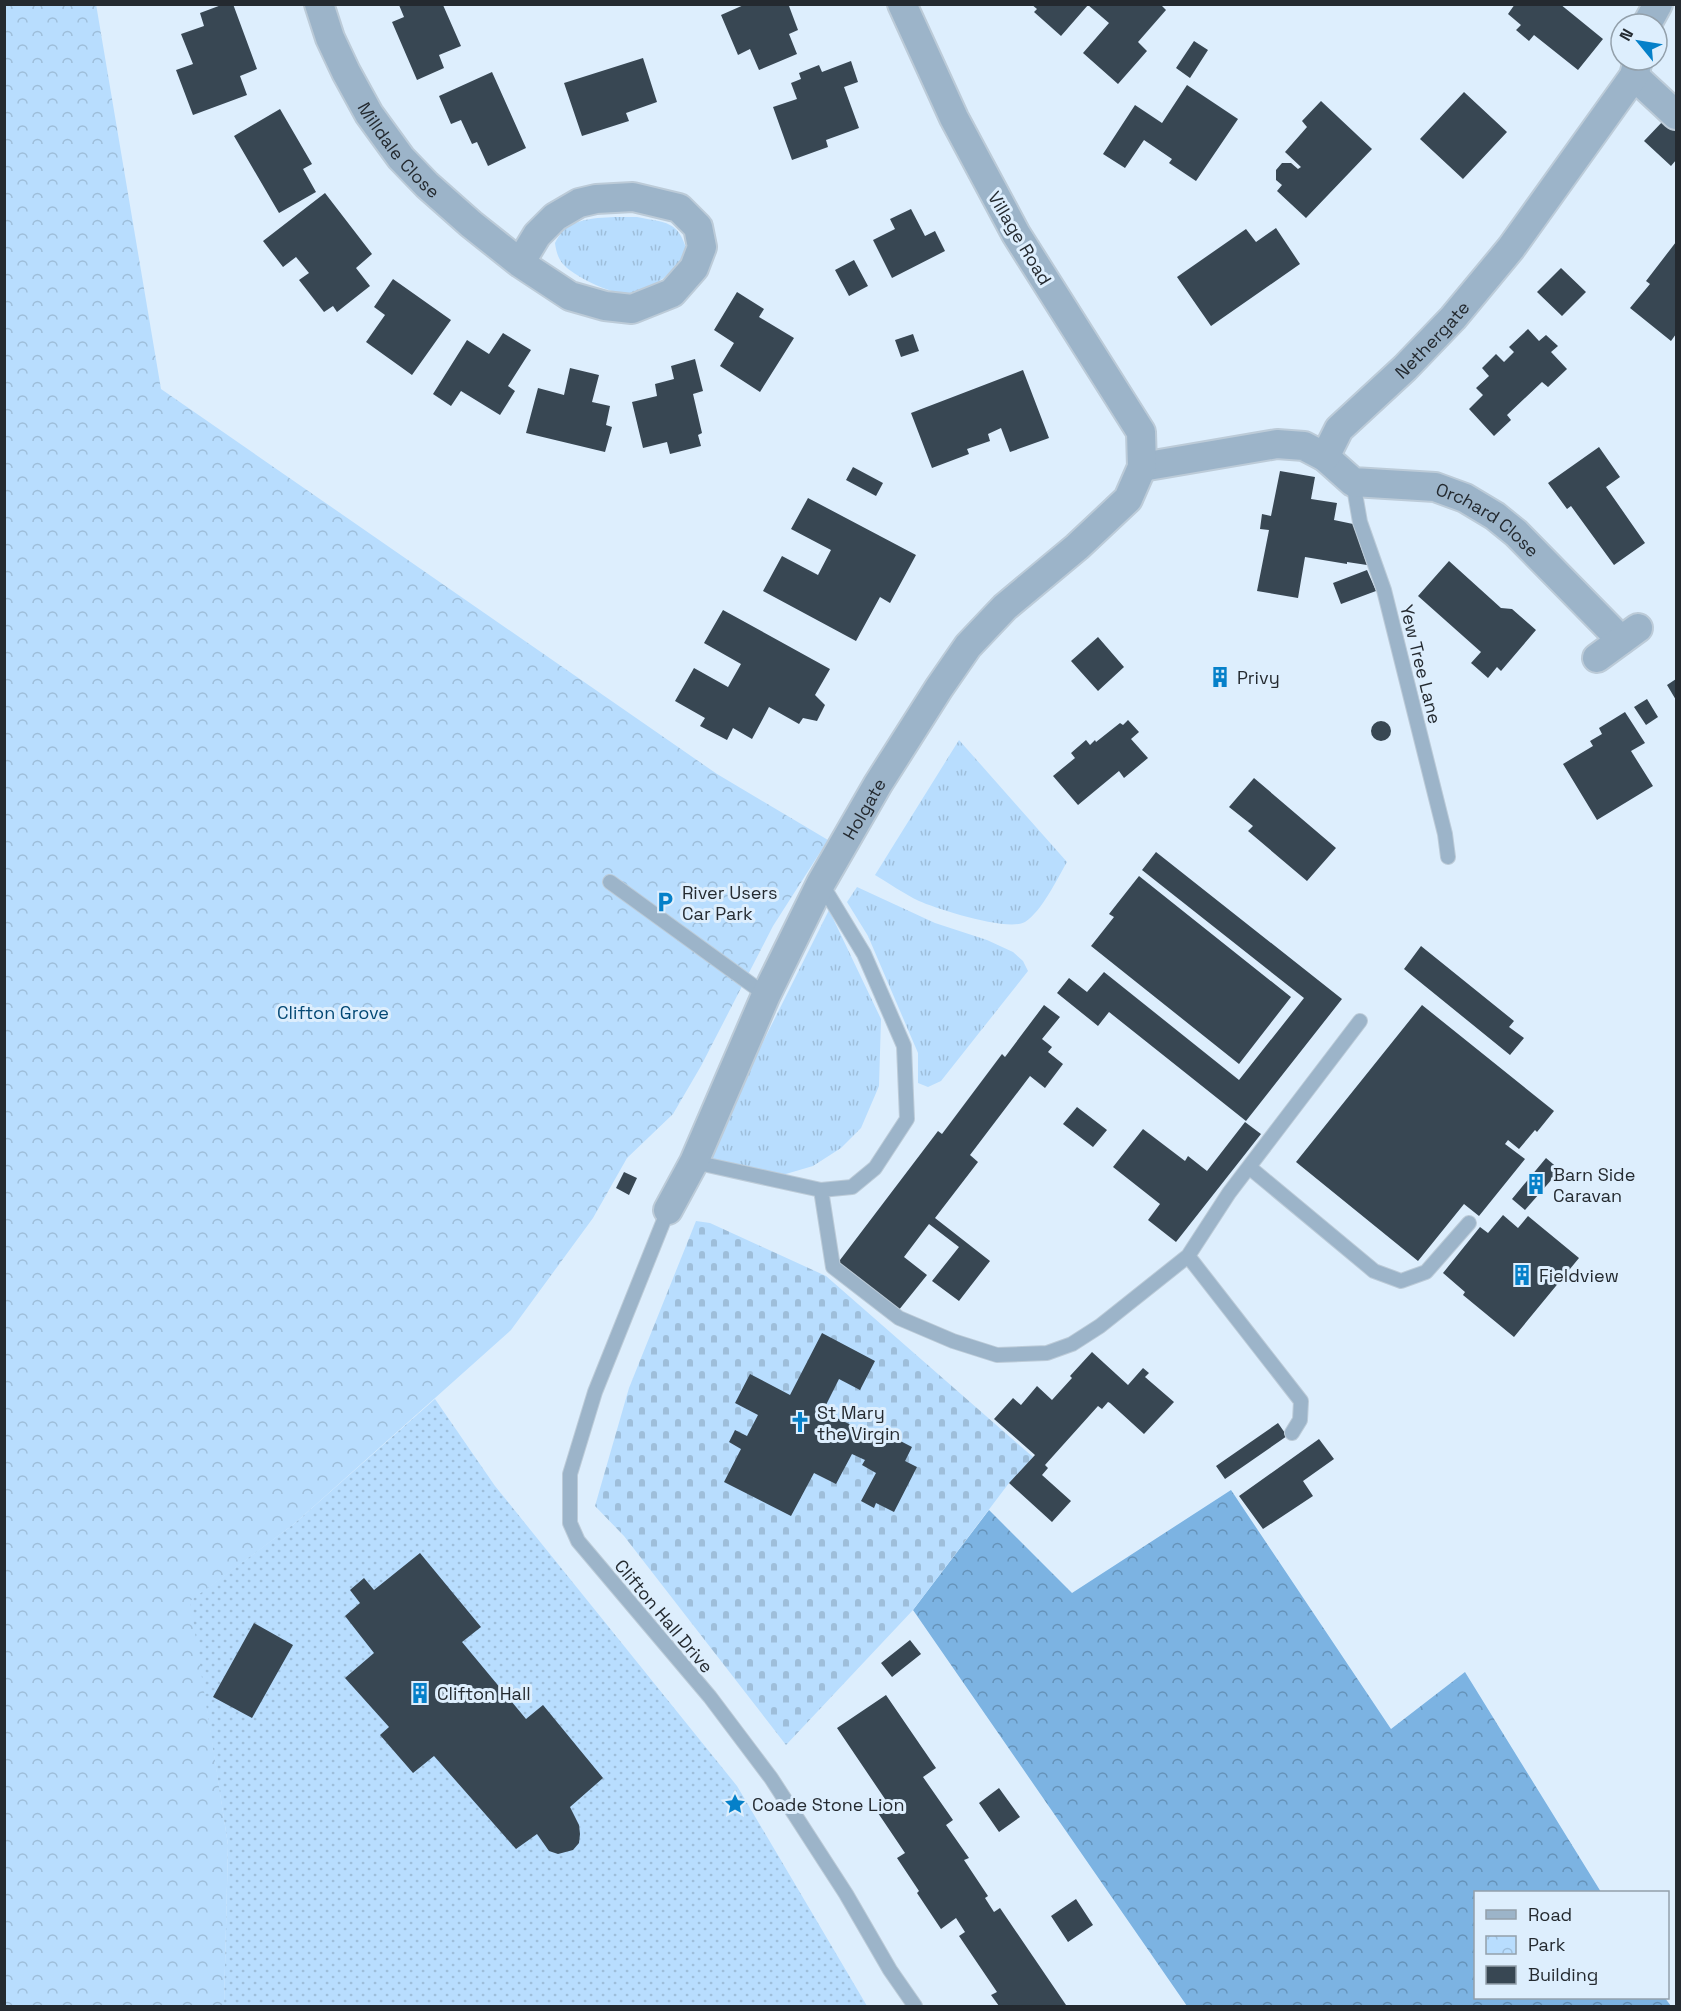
<svg xmlns="http://www.w3.org/2000/svg" width="1681" height="2011" font-family="'Space Grotesk',sans-serif">
  <style>
    .grass { fill: url(#grass-tufts) }
    .forest { fill: url(#forest-crowns) }
    .cemetery { fill: url(#cemetery-stones) }
    .park { fill: url(#park-crowns) }
    .garden { fill: url(#garden-dots) }
    .building { fill: #384753 }
    .lines { fill: none; stroke-linecap: round; stroke-linejoin: round }
    .lane-casing { stroke: #bccbd8; stroke-width: 16 }
    .street-casing { stroke: #bccbd8; stroke-width: 32 }
    .lane { stroke: #9cb4c9; stroke-width: 14 }
    .street { stroke: #9cb4c9; stroke-width: 28 }
    .labels { text-anchor: middle; dominant-baseline: central; stroke-width: 6; stroke-linejoin: round; paint-order: stroke }
    .street-label { font-size: 18px; fill: #242a30; stroke: #ddeefd }
    .poi-label { font-size: 18px; fill: #242a30; stroke: #ddeefd; text-anchor: start }
    .park-label { font-size: 18px; fill: #034874; stroke: #ddeefd }
  </style>
  <defs>
    <pattern id="grass-tufts" width="24" height="20" patternUnits="userSpaceOnUse" patternTransform="scale(1.5)"><rect width="24" height="20" fill="#b8ddfe"/><path d="M3 7l-1-3M5 7V3M7 7l1-3M15 17l-1-3M17 17v-4M19 17l1-3" fill="none" stroke="#9ebeda"/></pattern>
    <pattern id="forest-crowns" width="20" height="18" patternUnits="userSpaceOnUse" patternTransform="scale(1.5)"><rect width="20" height="18" fill="#7cb3e2"/><path d="M2 6a3 3 0 1 1 6 0M12 15a3 3 0 1 1 6 0" fill="none" stroke="#6592b8"/></pattern>
    <pattern id="cemetery-stones" width="16" height="16" patternUnits="userSpaceOnUse" patternTransform="scale(1.5)"><rect width="16" height="16" fill="#b8ddfe"/><path d="M2 7V4a2 2 0 0 1 4 0v3zM10 15v-3a2 2 0 0 1 4 0v3z" fill="#9ebeda"/></pattern>
    <pattern id="park-crowns" width="20" height="18" patternUnits="userSpaceOnUse" patternTransform="scale(1.5)"><rect width="20" height="18" fill="#b8ddfe"/><path d="M2 6a3 3 0 1 1 6 0M12 15a3 3 0 1 1 6 0" fill="none" stroke="#9ebeda"/></pattern>
    <pattern id="garden-dots" width="8" height="8" patternUnits="userSpaceOnUse" patternTransform="scale(1.5)"><rect width="8" height="8" fill="#b8ddfe"/><path d="M2 2h.1M6 6h.1" fill="none" stroke="#9ebeda" stroke-width="1.8" stroke-linecap="round"/></pattern>
  </defs>
  <rect width="100%" height="100%" fill="#ddeefd"/>
  <path class="grass" d="M637,217c29,6 41,3 50,34 -12,21 -30,35 -53,42 -16,5 -60,-16 -71,-29 -5,-6 -7,-13 -8,-21 2,-4 5,-9 8,-12 14,-16 54,-14 74,-14z
    M959,740l108,122c-10,17 -25,49 -42,60 -17,10 -88,-13 -106,-21 -15,-7 -30,-18 -44,-26z
    M857,887l78,36 52,17 26,12 10,9 5,10 -87,110 -13,6 -10,-4v-30l-50,-117 -21,-34z
    M829,910l52,109 -2,67 -18,42 -20,20 -28,18 -34,10 -70,-12 46,-106z"/>
  <path class="forest" d="M1231,1490l160,239 74,-57 136,220h-125v106h189l6,8h-484l-274,-396 76,-100 83,83z"/>
  <path class="cemetery" d="M696,1221l14,2 116,53 207,181 -24,26 -96,127 -127,135 -162,-209 -29,-30 34,-118z"/>
  <path class="park" d="M96,4l65,385 556,385 111,66 -55,86 -72,140 -28,48 -46,44 -34,60 -82,112 -217,194 -103,77 37,244 -4,161h-219l-1,-2001z"/>
  <path class="garden" d="M435,1399l60,87 242,300 130,220h-643l4,-161 -38,-244 104,-77z"/>
  <path class="building" d="M224,4h9l24,65 -17,7 7,19 -54,20 -17,-45 17,-6 -12,-30 23,-8 -4,-13z
    M746,4h46l-3,2 9,24 -9,4 8,20 -38,16 -9,-21 -12,6 -17,-40z
    M1031,4h132l-1,2 4,4 -28,32 9,9 -29,33 -35,-31 26,-30 -21,-18 -27,31 -27,-24 3,-3z
    M1515,4h45l43,35 -25,31 -44,-35 -5,6 -13,-11 5,-5 -13,-11z
    M399,5h44l18,41 -22,9 5,13 -27,12 -25,-58 12,-5z
    M1194,41l14,9 -18,28 -14,-10z
    M643,58l14,44 -31,11 3,8 -47,15 -18,-53z
    M851,61l7,21 -14,5 15,41 -33,12 2,7 -36,13 -19,-53 24,-8 -6,-16 10,-4 -2,-6 20,-8 3,7z
    M492,72l34,76 -38,18 -11,-24 -5,2 -11,-24 -10,4 -12,-28z
    M1187,85l51,34 -42,62 -27,-18 3,-4 -28,-19 -19,28 -22,-14 32,-49 27,18z
    M1464,92l43,40 -44,47 -43,-40z
    M1321,101l51,48 -66,69 -29,-27 5,-6 -6,-5v-10l6,-7h9l7,6 3,-2 -16,-15 22,-25 -5,-6z
    M280,109l32,55 -9,5 13,23 -37,21 -45,-77z
    M1664,120l12,12v28l-5,6 -27,-25z
    M325,193l47,61 -16,14 14,18 -33,26 -4,-6 -9,6 -25,-32 10,-7 -13,-16 -13,10 -20,-26z
    M911,209l14,27 10,-5 10,20 -53,27 -19,-38 22,-11 -5,-10z
    M1276,228l24,36 -89,62 -34,-49 69,-48 10,13z
    M1676,242v92l-5,7 -41,-33 20,-24 -4,-3z
    M854,260l14,26 -19,10 -14,-26z
    M1561,268l25,24 -24,24 -25,-24z
    M393,279l58,41 -39,55 -46,-33 19,-27 -11,-8z
    M737,292l27,17 -5,8 35,21 -34,54 -40,-26 14,-23 -20,-13z
    M1528,329l11,12 7,-6 12,11 -7,6 16,17 -19,18 -6,-5 -35,33 4,5 -17,16 -25,-27 14,-14 -7,-7 13,-12 -7,-8 14,-14 8,8 10,-10 -5,-5z
    M503,333l28,17 -23,36 7,5 -15,24 -39,-24 -10,15 -18,-12 34,-54 22,14z
    M913,334l6,17 -18,6 -6,-17z
    M695,359l8,32 -10,3 9,39 -4,2 3,11 -31,8 -3,-12 -24,6 -11,-46 25,-6 -2,-12 19,-5 -3,-13z
    M570,368l29,7 -7,27 18,4 -4,19 6,2 -7,25 -79,-19 12,-45 26,7z
    M1023,370l26,68 -39,14 -9,-24 -13,6 2,7 -23,8 2,5 -37,14 -21,-55z
    M1599,447l21,30 -14,10 39,56 -31,22 -43,-59 -4,3 -19,-26z
    M853,467l30,16 -7,13 -30,-16z
    M1280,471l35,6 -4,22 26,4 -3,17 19,4 14,41 -20,-3v2l-42,-7 -7,41 -41,-7 12,-61 -9,-1 2,-15 9,2z
    M808,498l108,57 -26,48 -10,-6 -24,44 -93,-50 19,-35 36,19 13,-25 -40,-21z
    M1449,561l52,47 11,1 24,21 -35,41 -4,-4 -9,11 -17,-15 10,-11 -63,-56z
    M1367,570l9,21 -35,13 -8,-21z
    M723,610l107,59 -15,26 10,10 -8,16 -14,-3 -4,6 -30,-17 -17,32 -19,-11 -6,12 -27,-14 5,-8 -30,-17 19,-33 34,19 13,-23 -37,-21z
    M1098,637l26,30 -26,24 -27,-30z
    M1676,679v21l-9,-15z
    M1647,699l11,18 -12,8 -12,-18z
    M1625,712l20,31 -14,8 22,35 -56,34 -34,-56 30,-18 -3,-5 12,-7 -3,-6z
    M1128,720l11,12 -8,7 17,19 -24,20 -5,-7 -41,34 -25,-29 22,-18 -4,-5 15,-13 4,5 5,-5 1,2 24,-19 3,2z
    M1371 731a10 10 0 1 1 20 0a10 10 0 1 1-20 0Z
    M1254,778l82,70 -29,33 -59,-50 5,-5 -24,-19z
    M1156,852l186,147 -96,122 -137,-109 -11,14 -41,-33 12,-15 18,14 17,-20 135,108 65,-82 -162,-128z
    M1139,876l152,121 -52,67 -148,-118 23,-29 -5,-3z
    M1421,946l93,75 -5,6 15,11 -14,17 -106,-86z
    M1044,1005l16,12 -18,22 10,8 -4,5 15,12 -18,24 -15,-12 -60,79 8,7 -43,56 55,43 -31,40 -27,-20 27,-34 -30,-23 -25,33 23,18 -29,36 -61,-47 101,-133 4,3 60,-80 3,3z
    M1422,1005l132,106 -17,21 -2,-2 -16,19 -11,-9 -3,4 20,15 -46,57 -15,-12 -46,57 -122,-99z
    M1077,1107l30,23 -14,17 -30,-23z
    M1245,1122l16,12 -85,108 -28,-22 12,-16 -47,-37 30,-38 42,32 3,-5 19,15z
    M1546,1158l14,12 -35,40 -13,-11z
    M624,1172l13,6 -8,17 -13,-7z
    M1503,1215l15,13 10,-12 51,42 -65,79 -51,-42 2,-3 -22,-19 37,-46 8,6z
    M822,1333l53,28 -15,29 -21,-11 -16,32 38,19 -1,3 14,8 5,-11 33,17 -7,14 12,6 -23,45 -18,-9 -2,5 -13,-7 15,-28 -14,-8 3,-5 -13,-6 -16,30 -22,-11 -23,43 -67,-34 17,-33 -12,-7 6,-12 12,6 11,-21 -23,-12 15,-29 40,21z
    M1092,1352l36,33 15,-17 6,5 -4,4 29,25 -30,32 -34,-31 -2,-1 -6,7 -4,-3 -53,59 3,3 -6,7 29,26 -19,21 -43,-39 26,-28 -41,-36 19,-21 8,7 16,-19 15,14 20,-22 -2,-2z
    M1278,1423l9,13 -62,43 -9,-13z
    M1319,1439l15,20 -31,22 10,15 -50,33 -24,-33z
    M420,1553l61,74 -19,15 64,77 17,-14 60,73 -33,29 9,18 1,9 -1,9 -6,7 -15,4 -9,-3 -12,-17 -21,15 -82,-93 -21,17 -33,-38 9,-8 -44,-49 29,-25 -29,-37 15,-13 -10,-13 14,-12 10,12z
    M254,1623l39,22 -41,73 -39,-21z
    M910,1640l11,14 -29,23 -11,-14z
    M886,1695l50,73 -13,9 30,43 -7,5 23,33 -5,2 24,36 -3,2 9,14 6,-4 66,97 -4,1h-63l-8,-11 6,-3 -38,-56 6,-4 -9,-14 -15,11 -24,-36 2,-2 -22,-33 8,-5 -29,-43 11,-8 -50,-74z
    M999,1788l21,29 -21,15 -20,-29z
    M1076,1899l17,26 -25,17 -17,-26z"/>
  <g class="lines">
    <defs>
      <path id="lane" d="M1353,482l7,40 24,68 61,244 3,23
        M610,882l156,113
        M694,1162l127,28 31,-3 23,-19 32,-49 -3,-73 -40,-92 -43,-71
        M1249,1167l125,104 27,10 25,-9 43,-49
        M821,1190l12,77 66,51 54,23 44,14 50,-2 25,-9 28,-18 88,-70 41,-63 131,-172
        M668,1210l-73,182 -25,82v49l8,18 132,156 61,81 75,116 44,76 25,36
        M1188,1256l113,145 -1,19 -8,13"/>
      <g id="street">
        <path id="s1" d="M319,4l11,34 16,34 23,42 32,44 26,27 44,39 49,39 50,33 35,10 27,3 40,-16 22,-25 8,-21 -4,-20 -19,-19 -46,-11 -37,2 -17,4 -24,14 -18,18 -17,28"/>
        <path d="M1647,24l11,-20"/>
        <path d="M1634,76l42,39"/>
        <path id="s2" d="M1325,457l28,25 82,5 30,11 30,18 21,17 105,107"/>
        <path id="s3" d="M1142,467l135,-23 27,2 21,11 14,-28 66,-61 48,-50 58,-70 123,-172 4,-16"/>
        <path d="M1597,658l41,-30"/>
        <path id="s4" d="M668,1210l26,-48 72,-167 55,-112 57,-99 61,-96 29,-42 37,-39 72,-60 51,-48 14,-32 -1,-35 -125,-198 -62,-116 -52,-114"/>
      </g>
    </defs>
    <use href="#lane" class="lane-casing"/>
    <use href="#street" class="street-casing"/>
    <use href="#lane" class="lane"/>
    <use href="#street" class="street"/>
  </g>
  <defs>
    <symbol id="building-bare" viewBox="-9 -9 18 18"><path d="M-4-6H4V6H1V3H-1V6H-4ZM-2.5-4.3h1.7v1.8h-1.7ZM.8-4.3h1.7v1.8H.8ZM-2.5-1h1.7V.8h-1.7ZM.8-1h1.7V.8H.8Z" fill="#0580c9" stroke="#ddeefd" stroke-width="2.5" paint-order="stroke"/></symbol>
    <symbol id="parking-bare" viewBox="-9 -9 18 18"><path d="M-3.5-5.5H1a3.5 3.5 0 0 1 0 7H-1V5.5H-3.5ZM-1-3.4V-.6H.8a1.4 1.4 0 0 0 0-2.8Z" fill="#0580c9" stroke="#ddeefd" stroke-width="2.5" paint-order="stroke"/></symbol>
    <symbol id="church-bare" viewBox="-9 -9 18 18"><path d="M-1.2-6h2.4v3.5h3.3v2.4h-3.3V6h-2.4V-.1h-3.3v-2.4h3.3Z" fill="#0580c9" stroke="#ddeefd" stroke-width="2.5" paint-order="stroke"/></symbol>
    <symbol id="sight-bare" viewBox="-9 -9 18 18"><path d="M0-6L1.8-2.2L6-1.7L2.9 1.2L3.7 5.4L0 3.3L-3.7 5.4L-2.9 1.2L-6-1.7L-1.8-2.2Z" fill="#0580c9" stroke="#ddeefd" stroke-width="2.5" paint-order="stroke"/></symbol>
  </defs>
  <g fill-rule="evenodd">
    <use href="#building-bare" x="1205" y="662" width="30" height="30"/>
    <use href="#parking-bare" x="650" y="887" width="30" height="30"/>
    <use href="#building-bare" x="1521" y="1169" width="30" height="30"/>
    <use href="#building-bare" x="1507" y="1260" width="30" height="30"/>
    <use href="#church-bare" x="785" y="1407" width="30" height="30"/>
    <use href="#building-bare" x="405" y="1678" width="30" height="30"/>
    <use href="#sight-bare" x="720" y="1789" width="30" height="30"/>
  </g>
  <g class="labels">
    <g class="street-label">
      <text stroke="none"><textPath href="#s1" startOffset="168">Milldale Close</textPath></text>
      <text transform="translate(1020 238) rotate(59)">Village Road</text>
      <text stroke="none"><textPath href="#s3" startOffset="348">Nethergate</textPath></text>
      <text stroke="none"><textPath href="#s2" startOffset="182">Orchard Close</textPath></text>
      <text transform="translate(1421 664) rotate(76)">Yew Tree Lane</text>
      <text stroke="none"><textPath href="#s4" startOffset="447">Holgate</textPath></text>
      <text transform="translate(664 1616) rotate(50)">Clifton Hall Drive</text>
    </g>
    <g class="poi-label">
      <text x="1237" y="677">Privy</text>
      <text x="682" y="892">River Users<tspan x="682" dy="21">Car Park</tspan></text>
      <text x="1553" y="1174">Barn Side<tspan x="1553" dy="21">Caravan</tspan></text>
      <text x="1539" y="1275">Fieldview</text>
      <text x="817" y="1412">St Mary<tspan x="817" dy="21">the Virgin</tspan></text>
      <text x="437" y="1693">Clifton Hall</text>
      <text x="752" y="1804">Coade Stone Lion</text>
    </g>
    <g class="park-label">
      <text x="333" y="1012">Clifton Grove</text>
    </g>
  </g>
  <rect width="1681" height="2011" fill="none" stroke="#242a30" stroke-width="12"/>
  <rect x="1474" y="1891" width="195" height="108" fill="#ddeefd" stroke="#93a0ab" stroke-width="1.5"/>
  <rect x="1486" y="1910" width="30" height="9" fill="#9cb4c9" stroke="#93a0ab" stroke-width="1.5"/>
  <text x="1528" y="1921" font-size="18" fill="#242a30">Road</text>
  <rect x="1486" y="1936" width="30" height="18" fill="url(#park-crowns)" stroke="#93a0ab" stroke-width="1.5"/>
  <text x="1528" y="1951" font-size="18" fill="#242a30">Park</text>
  <rect x="1486" y="1966" width="30" height="18" fill="#384753" stroke="#93a0ab" stroke-width="1.5"/>
  <text x="1528" y="1981" font-size="18" fill="#242a30">Building</text>
  <g transform="translate(1639 42) rotate(300)"><circle r="28" fill="#ddeefd" stroke="#93a0ab" stroke-width="1.5"/>
  <path d="M0-4.5L10 22L0 15L-10 22Z" fill="#0580c9"/>
  <text y="-9" font-size="16" font-weight="bold" text-anchor="middle" fill="#242a30">N</text>
  </g>
</svg>
